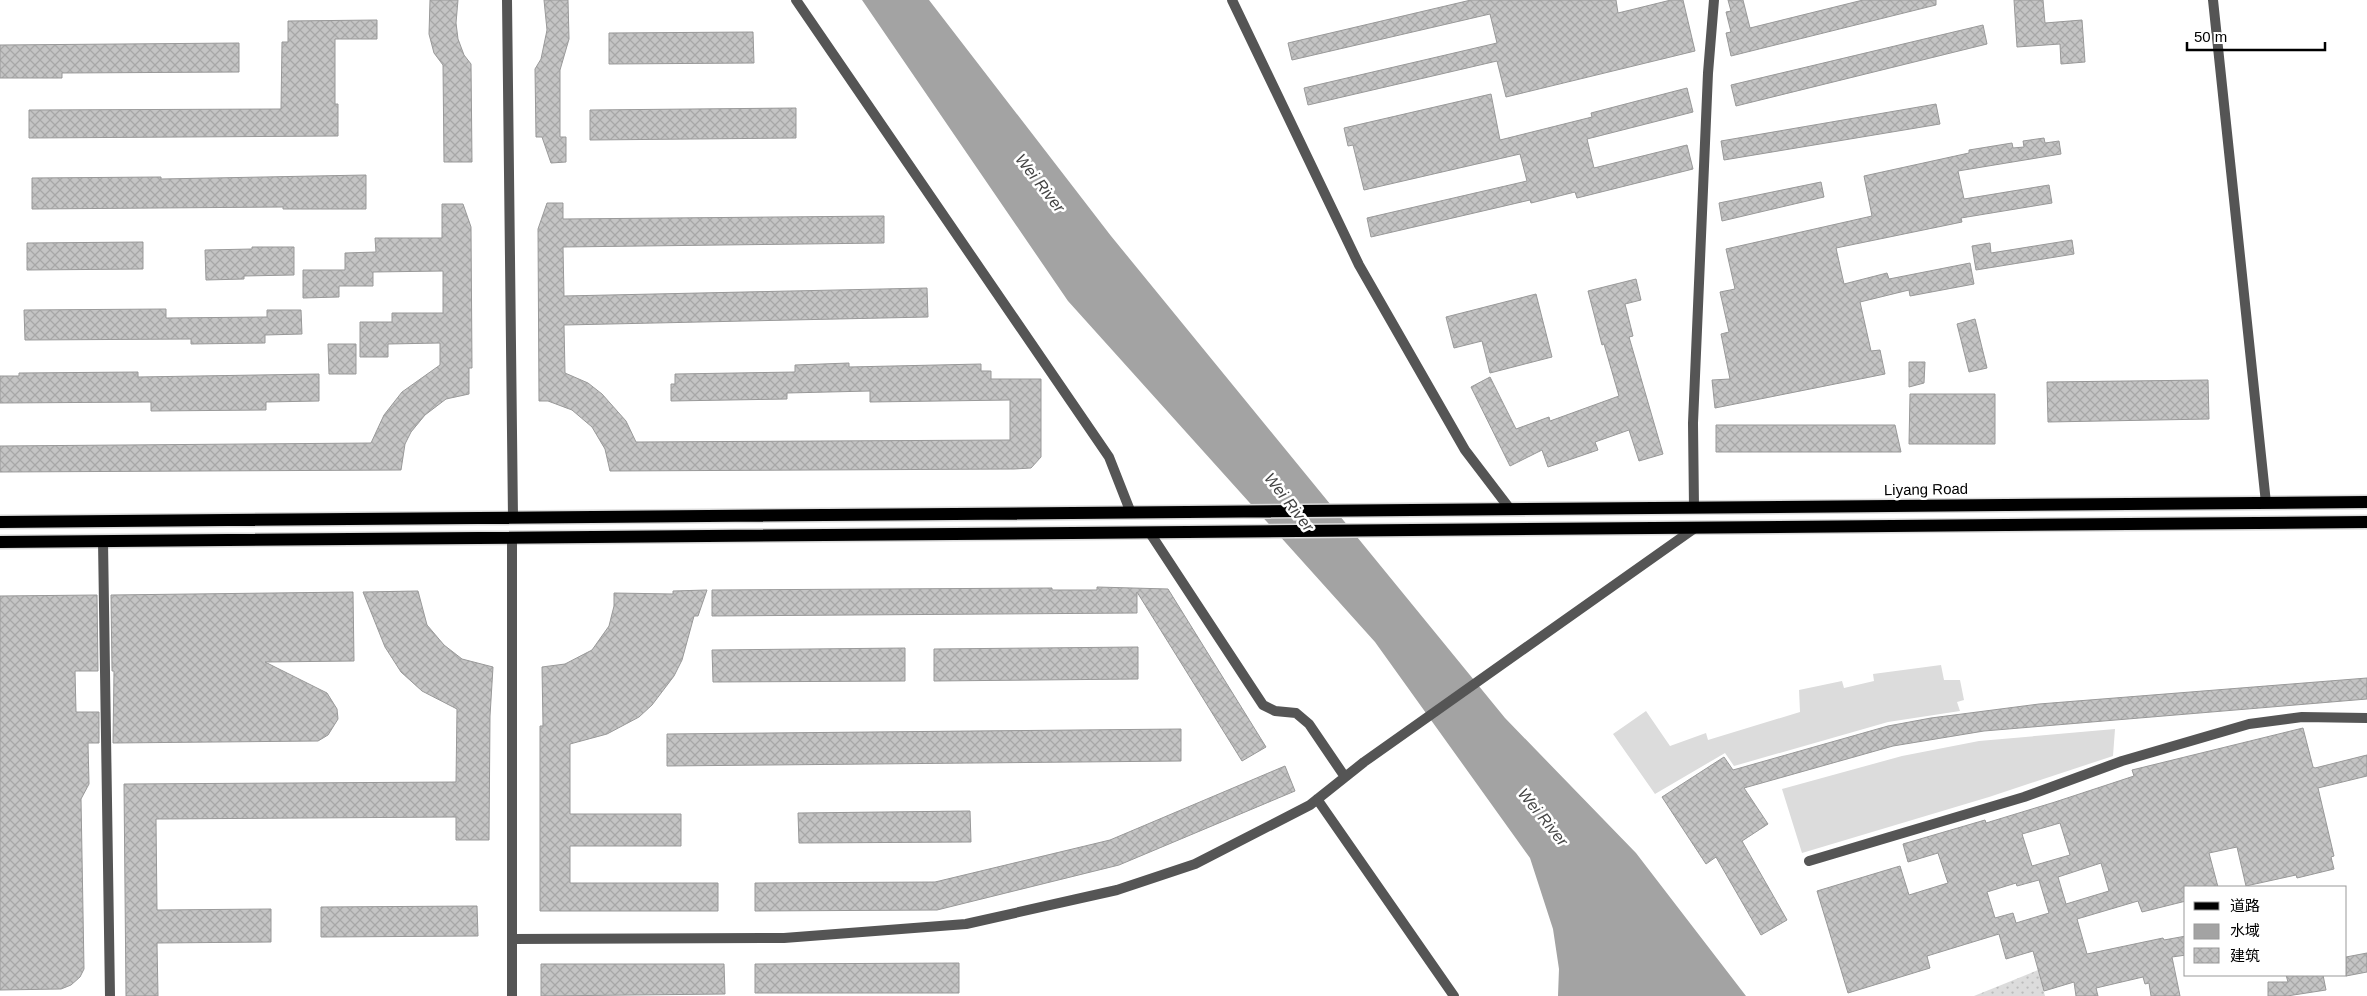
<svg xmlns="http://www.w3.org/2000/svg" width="2367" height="996" font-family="Arial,'Noto Sans SC',sans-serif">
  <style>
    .grass { fill: #dcdcdc }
    .park { fill: url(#park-dots) }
    .water { fill: #a3a3a3 }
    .building { fill: url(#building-cross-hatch); stroke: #999; fill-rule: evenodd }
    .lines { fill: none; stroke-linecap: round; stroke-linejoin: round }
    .primary-casing { stroke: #dbdbdb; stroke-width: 15 }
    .street { stroke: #555; stroke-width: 10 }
    .primary { stroke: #000; stroke-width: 12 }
    .labels { text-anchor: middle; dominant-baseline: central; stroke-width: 5; stroke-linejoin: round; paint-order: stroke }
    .street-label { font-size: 15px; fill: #000; stroke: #fff }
    .water-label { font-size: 16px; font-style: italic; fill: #444; stroke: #fff }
  </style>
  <defs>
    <pattern id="park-dots" width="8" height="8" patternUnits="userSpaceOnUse" patternTransform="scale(1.25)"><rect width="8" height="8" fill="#dcdcdc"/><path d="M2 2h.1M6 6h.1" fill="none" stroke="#bbb" stroke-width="1.8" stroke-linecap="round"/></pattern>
    <pattern id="building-cross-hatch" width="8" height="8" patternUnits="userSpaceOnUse" patternTransform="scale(1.25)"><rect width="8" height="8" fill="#c4c4c4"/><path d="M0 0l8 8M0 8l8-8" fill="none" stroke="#a7a7a7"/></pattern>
  </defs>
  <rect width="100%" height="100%" fill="#fff"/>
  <path class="grass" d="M1941,665l3,15h16l4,20 -7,2 3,9 -72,11 -154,44 -9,-13 -70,41 -42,-60 33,-23 24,35 36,-13 2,7 92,-28 -1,-22 43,-9 2,7 30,-7 -1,-7z
    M2115,729l-2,27 -124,41 -187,56 -20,-64 120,-33 77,-15z"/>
  <path class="park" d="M2038,970l7,26h-71z"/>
  <path class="water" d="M862,0h67l182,236 394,482 131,135 110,143h-188l1,-27 -6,-40 -23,-71 -155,-216 -307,-341z"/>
  <path class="building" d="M430,0h28l-2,23 2,16 6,16 7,9 1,98h-28l-1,-97 -9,-12 -5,-19z
    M544,0h24l1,39 -9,31v67h6v25l-15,1 -9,-26h-6l-1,-68 6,-10 6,-29z
    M1471,0h145l2,13 53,-13h12l12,51 -189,46 -9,-36 -189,44 -4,-17 193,-45 -7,-29 -198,46 -4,-17z
    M1728,0h15l7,28 113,-28h73v5l-205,51 -5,-23 5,-1 -5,-20 5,-1z
    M2014,0h29l2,23 37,-3 3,42 -24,2 -1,-20 -43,3z
    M377,20v19h-42v65h3v32l-309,2v-28l252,-1 1,-67h6v-21z
    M1983,25l4,19 -251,62 -5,-21z
    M753,32l1,31 -145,1v-31z
    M239,43v29l-177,1v5h-62v-33z
    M1687,88l6,24 -106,27 7,29 93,-23 6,24 -116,29 -2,-6 -44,11 -1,-3 -159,37 -4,-19 160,-37 -7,-27 -156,36 -11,-45 -5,1 -4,-18 147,-34 9,46 92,-23 -1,-4z
    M1936,104l4,20 -216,36 -3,-19z
    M796,108v30l-206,2v-30z
    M2044,138l1,5 14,-2 2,13 -103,17 6,28 85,-14 3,18 -91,15 1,4 -126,26 8,36 43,-11 2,6 81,-16 4,21 -64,12 -1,-6 -49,12 11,49 9,-1 5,24 -170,34 -3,-28 18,-1 -9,-45 8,-2 -9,-40 15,-3 -9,-40 146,-33 -8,-40 105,-23v-3l43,-7 1,5 11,-1 -1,-6z
    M366,175v34h-83v-2l-251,2v-31l129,-1v2z
    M1821,182l3,15 -102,24 -3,-18z
    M547,203h16v16l321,-3v27l-321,4 1,49 363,-8 1,29 -364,8 1,48 23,10 14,11 24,27 10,21 374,-2v-40l-140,2v-11l-83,2v6l-116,2v-17h4v-10l120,-2v-7l54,-2v4l132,-3v7h10v8h50v78l-10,11 -17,1 -404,2 -5,-22 -13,-22 -20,-17 -24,-9h-9l-1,-172z
    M442,204h21l8,23 1,141h-3v26l-23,5 -21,16 -14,17 -6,12 -4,26 -401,2v-26l371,-3 13,-28 18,-23 38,-27v-22l-52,1v13h-28v-35h32v-9h51v-42l-70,1v14h-34v11l-36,1v-28h42v-17l31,-1 -1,-14h67z
    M2072,240l2,14 -98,16 -4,-24 18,-3 1,10z
    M143,242v27l-116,1v-27z
    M252,247h42v28l-50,1v3l-38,1 -1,-30 47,-1z
    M1636,279l5,21 -16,4 8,32 -4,1 34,117 -24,7 -10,-31 -34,12 3,8 -50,17 -6,-17 -32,16 -39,-79 19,-10 26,52 33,-12 1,4 69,-25 -15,-52 -2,1 -14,-54z
    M1536,294l16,63 -62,16 -8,-32 -28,7 -8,-31z
    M166,309v9l101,-1v-7h34l1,24 -37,1v8l-74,1v-5l-166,1 -1,-30z
    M1975,319l12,49 -18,4 -12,-48z
    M328,344h28v30h-27z
    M1909,362h16l-1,21 -15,4z
    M138,372v5l181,-3v27l-53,1v8l-115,1v-9l-151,1v-27h19v-3z
    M2208,380l1,39 -161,3 -1,-40z
    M1910,394h85v50h-86z
    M1716,425h179l6,27h-185z
    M1097,587l71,2 98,158 -24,14 -105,-169v21l-425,3v-26l340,-2v2h45z
    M707,590l-9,26h-4l-12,44 -8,16 -22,29 -13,12 -32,17 -37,10v70h111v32h-111v37h148v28h-178v-185h3l-1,-59 23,-3 27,-14 17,-24 5,-20v-13l59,1v-3z
    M418,591l9,34 17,20 18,14 31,8 -3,49 -1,124h-33v-23l-300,2 1,91 114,-1v33l-114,1 1,53h-32l-2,-212 332,-2 1,-73 -35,-18 -21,-19 -16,-25 -22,-55z
    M353,592l1,69 -89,1 62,31 10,16 1,10 -10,16 -10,6 -205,2 1,-72h-2l-1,-76z
    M97,595l1,76h-23l1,41h23v31h-11l1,41 -8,15 3,170 -4,8 -9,8 -10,4 -61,1v-394z
    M1138,647v32l-204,2v-32z
    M905,648v33l-192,1 -1,-32z
    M2367,678v21l-383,32 -91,15 -149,42 24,36 -26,17 45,79 -26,15 -45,-78 -10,7 -44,-67 62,-40 9,13 155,-44 43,-8 108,-14z
    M2303,728l10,39 2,1 52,-13v21l-49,12 16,68 -3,1 3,12 -37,9 -1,-3 -50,11 -9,-39 -28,6 9,34h-32v14l-44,11 -4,-11 -61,18 10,35 76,-16 1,2 22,-4v19l-14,2 8,39h-29l-2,-13 -4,1 -2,-7 -47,11 2,8h-22l-2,-14 -30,9 -11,-40 -27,8 -7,-25 -72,22 3,12 -82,25 -31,-102 83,-25 9,29 39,-12 -10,-30 -30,9 -5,-18 82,-24 1,3 69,-21 79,-26 -2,-6zM2060,823l10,32 -38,11 -10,-32zM2101,863l8,28 -43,13 -8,-27zM2039,880l10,33 -33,10 -3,-10 -18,5 -8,-26 29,-9 1,3z
    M1181,729v32l-514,5v-32z
    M1285,766l10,25 -176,74 -182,45 -182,1v-28l180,-1 175,-42z
    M970,811l1,31 -172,1 -1,-30z
    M477,906l1,30 -157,1v-30z
    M2367,953v19l-21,4v-19z
    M959,963v30h-204v-29z
    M541,964h183l1,30 -184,2z
    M2286,975h37l3,15 -39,6h-19v-14h20z"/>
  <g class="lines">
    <defs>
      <path id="primary" d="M0,522l2367,-20
        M0,542l2367,-20"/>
    </defs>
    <use href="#primary" class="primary-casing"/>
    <path class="street" d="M507,0l6,518
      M796,0l313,457 22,56
      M1232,0l127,265 106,185 45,59
      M2213,0l53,503
      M1694,508l-1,-85 15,-350 6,-73
      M1150,533l113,172 12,6 21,2 13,11 36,53
      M512,538v458
      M103,541l7,455
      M1317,799l137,197
      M1809,861l215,-64 98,-36 127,-37 53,-7 65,1
      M512,939l272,-1 182,-14 151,-34 78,-26 115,-59 54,-43 331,-234"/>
    <use href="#primary" class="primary"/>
  </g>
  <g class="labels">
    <g class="street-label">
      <text transform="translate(1926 489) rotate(-1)">Liyang Road</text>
    </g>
    <g class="water-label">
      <text transform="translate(1040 183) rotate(52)">Wei River</text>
      <text transform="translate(1289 502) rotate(52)">Wei River</text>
      <text transform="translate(1543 817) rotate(51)">Wei River</text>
    </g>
  </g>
  <rect x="2184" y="886" width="162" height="90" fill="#ffffff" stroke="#999999"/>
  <rect x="2194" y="902" width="25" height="8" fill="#000000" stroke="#999999"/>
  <text x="2230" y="911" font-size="15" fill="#000000">道路</text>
  <rect x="2194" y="924" width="25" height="15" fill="#a3a3a3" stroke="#999999"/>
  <text x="2230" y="936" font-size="15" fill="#000000">水域</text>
  <rect x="2194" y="948" width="25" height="15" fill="url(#building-cross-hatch)" stroke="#999999"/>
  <text x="2230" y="961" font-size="15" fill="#000000">建筑</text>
  <path d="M2187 42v8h138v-8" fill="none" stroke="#000000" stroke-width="2.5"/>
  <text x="2194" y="42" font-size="15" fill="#000000" stroke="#ffffff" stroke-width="4" paint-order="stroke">50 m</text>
</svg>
